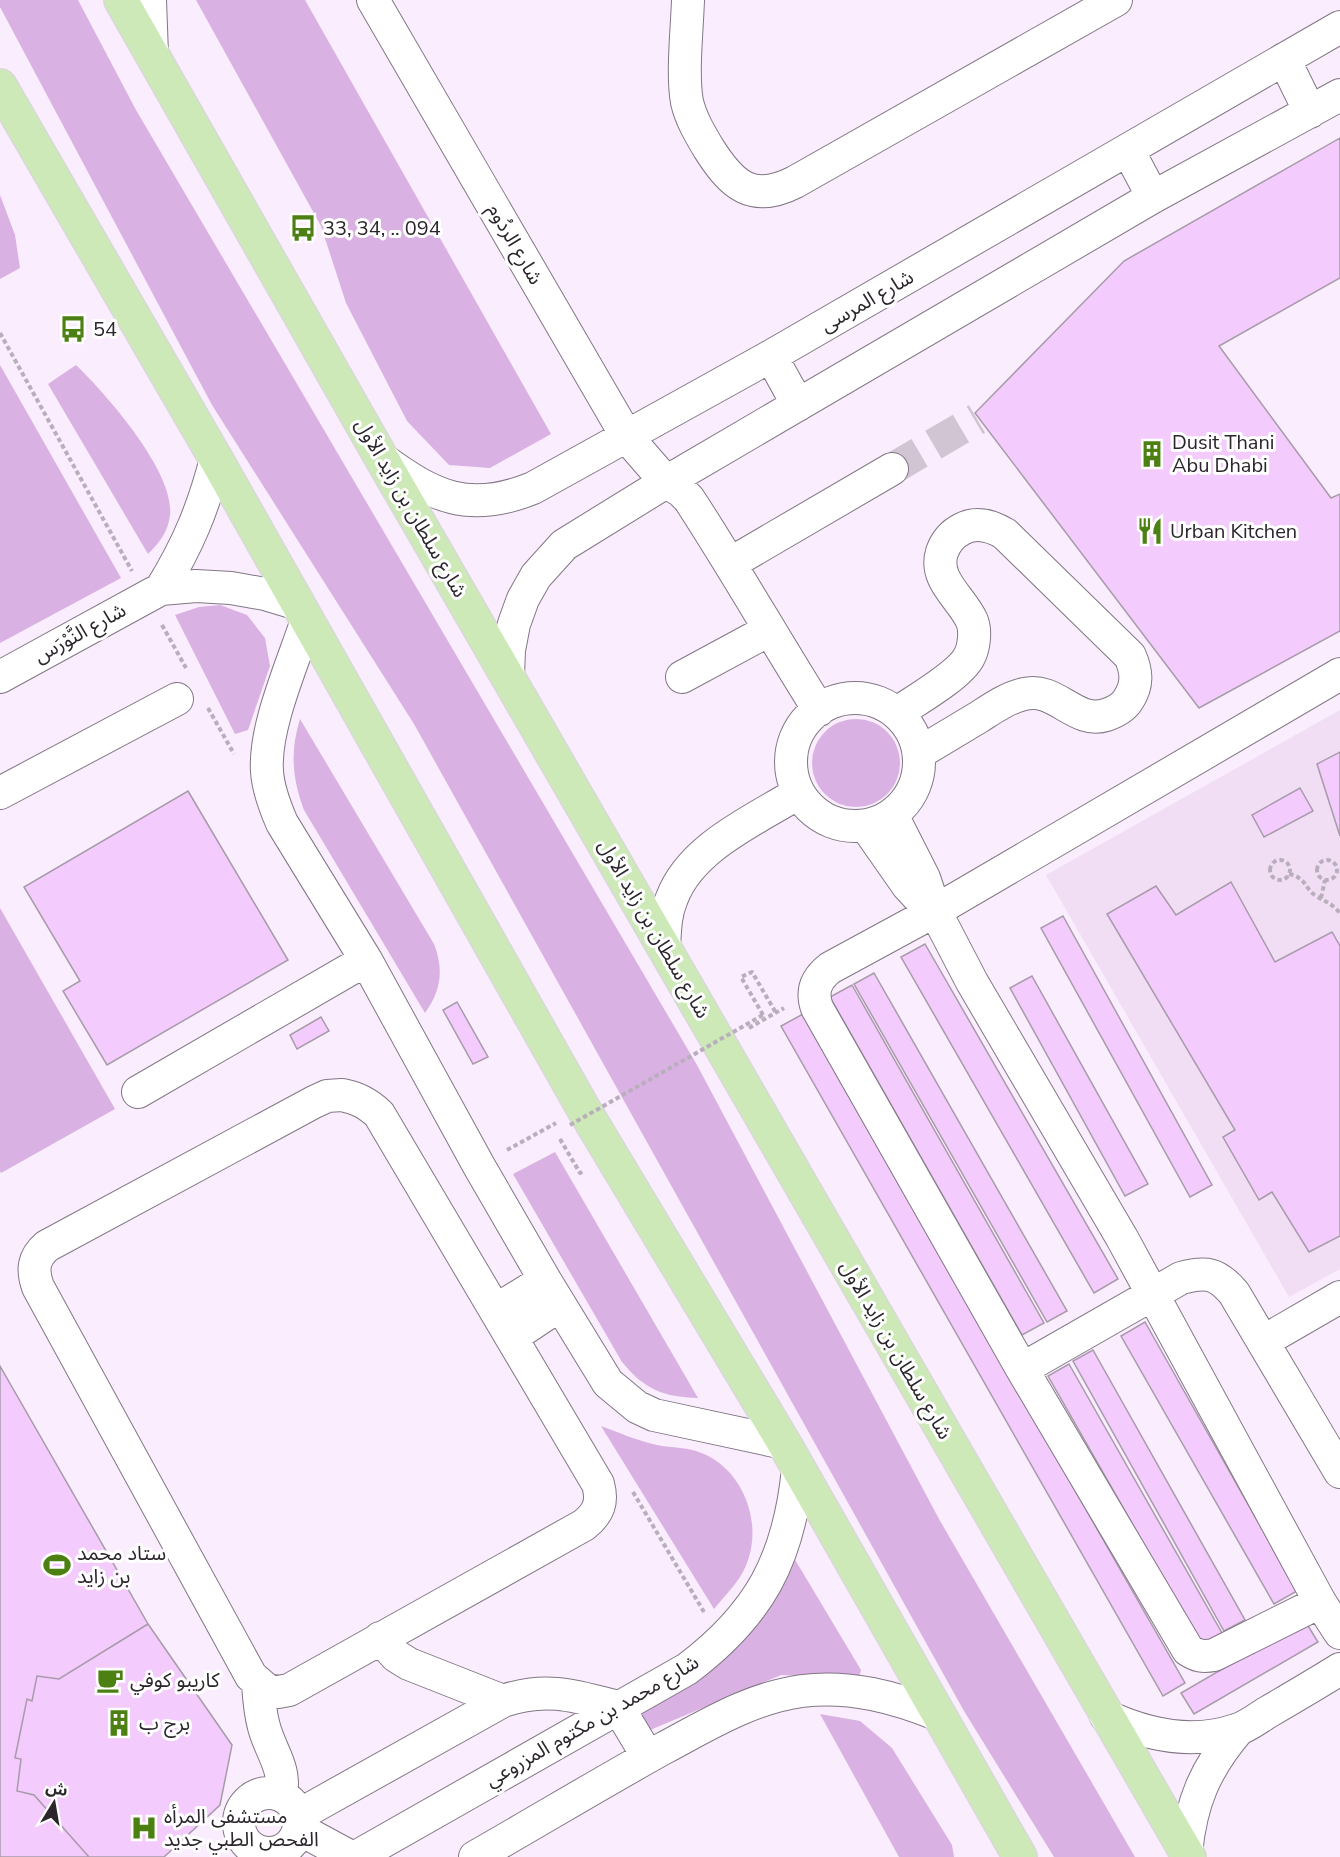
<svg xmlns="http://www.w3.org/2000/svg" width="1340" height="1857" font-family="'Nunito Sans','Noto Sans Arabic',sans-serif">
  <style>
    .built { fill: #f1def5 }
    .green { fill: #d9b1e2 }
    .building { fill: #f3cbfc; stroke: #a79baa; stroke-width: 1.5 }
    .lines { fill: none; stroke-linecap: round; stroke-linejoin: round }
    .minor-tunnel { stroke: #d1c5d3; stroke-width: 32; stroke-dasharray: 32 16; stroke-linecap: butt }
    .minor-casing { stroke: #827785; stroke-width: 34 }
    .major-casing { stroke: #d9d8d9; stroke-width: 36 }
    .path { stroke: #b9afbc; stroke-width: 4; stroke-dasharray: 4.5 3; stroke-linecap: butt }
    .minor { stroke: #fff; stroke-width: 32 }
    .major { stroke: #cde9b7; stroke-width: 33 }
    .path-bridge { stroke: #b9afbc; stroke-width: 4; stroke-dasharray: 4.5 3; stroke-linecap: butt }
    .labels { text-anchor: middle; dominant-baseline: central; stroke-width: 6; stroke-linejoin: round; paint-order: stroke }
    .poi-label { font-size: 20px; fill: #2b262c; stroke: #fff; text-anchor: start }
    .street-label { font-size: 20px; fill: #2b262c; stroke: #fff }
  </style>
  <rect width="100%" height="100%" fill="#faedfd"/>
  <path class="built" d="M1340,710v559l-51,28 -243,-422z"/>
  <path class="green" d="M0,0h78l58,110 561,955 242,454 196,338h-81l-90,-146 -550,-987 -202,-319 -212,-398z
    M196,0h109l246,434 -61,34 -41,-3 -42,-44 -61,-118 -25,-77z
    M0,195l15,40 5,33 -20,11z
    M0,365l121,213 -121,65z
    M76,365c30,29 99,107 94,150 -2,17 -10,27 -22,39l-100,-170z
    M220,605l27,10 18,23 5,28 -22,64 -13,4 -60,-119 24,-8z
    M812 763a44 44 0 1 1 88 0a44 44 0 1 1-88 0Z
    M300,719l134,225c10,26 7,47 -9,69l-121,-203c-12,-32 -14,-59 -4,-91z
    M0,908l115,201 -114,64 -1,-2z
    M555,1152l143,246c-35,-1 -54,-9 -76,-36l-109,-188z
    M601,1426c19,7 37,15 56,19 21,4 33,1 53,12 41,23 55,81 30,120 -8,12 -18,22 -26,32z
    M791,1553l70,117 -2,8 -78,-3 -131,55 -10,-15 109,-81 24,-38z
    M820,1714l40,7 32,27 60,97 2,12h-55z"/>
  <path class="building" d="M1340,138v140l-121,68 112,152 9,-4v137l-141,77 -224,-295 149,-152z
    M1340,752v84l-23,-72z
    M1300,788l13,23 -49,26 -12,-22z
    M188,791l100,169 -181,105 -44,-74 17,-10 -56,-94z
    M1231,882l44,80 57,-30 8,14v290l-31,16 -37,-60 -13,8 -36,-63 12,-7 -128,-216 49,-28 20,29z
    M1063,916l149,269 -22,12 -149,-269z
    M925,944l193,335 -24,14 -193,-336z
    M874,973l193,338 -20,11 -193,-338z
    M1032,976l116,208 -23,12 -115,-208z
    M852,985l192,338 -22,12 -192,-338z
    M457,1002l31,55 -15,7 -30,-54z
    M803,1014l382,669 -22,13 -382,-670z
    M321,1017l8,14 -32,18 -7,-14z
    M1145,1322l152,269 -23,13 -153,-268z
    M1093,1350l152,270 -21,11 -151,-270z
    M1069,1364l153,269 -21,11 -153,-268z
    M0,1366l148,258 -89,55 -22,-3 -5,25 -5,-2 -12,59 6,1 -4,32 17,4 55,62h-89z
    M1305,1621l13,21 -124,72 -13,-21z
    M148,1624l84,121 -12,60 -56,52h-75l-55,-62 -17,-4 4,-32 -6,-1 12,-59 5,2 5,-25 22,3z"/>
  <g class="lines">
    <path class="minor-tunnel" d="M892,469l85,-50"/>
    <defs>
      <path id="minor" d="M150,0l2,54
        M373,0l254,437 39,45 15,9 8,8c45,69 86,141 130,211
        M688,0c-1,30 -6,74 -1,102 4,17 13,32 22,47 23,36 43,55 86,33l321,-182
        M1284,59l26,53
        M1128,150l25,47
        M771,356l27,49
        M382,459c52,38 87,55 151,29l238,-132 569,-329
        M731,563l161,-94
        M161,589c27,-44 42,-80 55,-130
        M307,620c-14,43 -43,107 -40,151 1,18 8,36 15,52l84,137 113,206 66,114 63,103 29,24 17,8 130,28
        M508,676l1,-26 5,-26 9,-25 13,-23 28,-31 102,-63 487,-285 187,-102
        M0,677l161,-88 35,-3 35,2 34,6 33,10
        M682,677l87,-47
        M791 762a64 64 0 1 1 128 0a64 64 0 1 1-128 0Z
        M897,713c19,-13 62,-37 72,-56 5,-9 7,-26 3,-36 -10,-23 -39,-41 -30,-69 4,-11 10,-18 20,-23 15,-8 30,-3 43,5l125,122c7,16 8,29 -2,44 -5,8 -13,12 -22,15 -31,10 -50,-29 -82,-21 -17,4 -31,14 -45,23 -20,12 -40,24 -60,36
        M0,793l177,-94
        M892,815l32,63 11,33 37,71 150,256 198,364 20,31
        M866,826l42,60 12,13
        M664,948c1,-17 1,-34 8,-50 19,-51 83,-78 126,-105
        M138,1092l228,-132
        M342,1095c15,3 25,8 37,19l219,370c5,18 1,29 -14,41l-286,160 -9,5 -11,2 -11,-2 -16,-14 -213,-389c-6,-17 -5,-29 9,-41l267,-144 13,-6z
        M496,1310l49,-30
        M512,1337l48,-32
        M1264,1341l76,-44
        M1022,1369l159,-91c25,-7 36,-5 53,15l106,179
        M1320,1602l-106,53c-11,2 -17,1 -26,-5l-166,-281 -205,-361c-6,-17 -1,-29 13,-40l105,-57 405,-237
        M380,1638l16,18 13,8 94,37
        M258,1684c1,15 2,29 6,43 7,26 22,40 17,68
        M1106,1716c41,19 86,29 130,14 11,-3 22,-12 32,-18 24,-14 48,-28 72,-43
        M239 1823a30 30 0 1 1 60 0a30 30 0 1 1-60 0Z
        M299,1815l204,-114c43,-15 73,-5 115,6l30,50
        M299,1829l52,28
        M1186,1853c5,-51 19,-84 52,-123
        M356,1857l331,-188c73,-55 102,-110 111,-200
        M475,1857c63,-36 126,-74 189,-109 45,-24 87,-50 138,-57 48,-6 93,6 137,24"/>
      <path id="major" d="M121,0l261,459 807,1398
        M0,86l216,373 367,649 201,335 236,414"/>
    </defs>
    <use href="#minor" class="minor-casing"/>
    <use href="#major" class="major-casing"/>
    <path class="path" d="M0,333l132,238
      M162,625l24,43
      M208,708l26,46
      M1317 870a10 10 0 1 1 20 0a10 10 0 1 1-20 0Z
      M1270 870a10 10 0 1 1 20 0a10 10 0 1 1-20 0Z
      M1289,874c18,4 15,14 27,22 11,7 14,6 24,17
      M1321,898l4,-18
      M763,1015l-22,-38 11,-5 24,41
      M749,1028l35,-20
      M560,1139l20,34 3,-2
      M507,1150l49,-27
      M633,1492l71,120"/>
    <use href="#minor" class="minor"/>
    <use href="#major" class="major"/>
    <path class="path-bridge" d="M570,1125l193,-110"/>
  </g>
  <defs>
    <symbol id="bus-bare" viewBox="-9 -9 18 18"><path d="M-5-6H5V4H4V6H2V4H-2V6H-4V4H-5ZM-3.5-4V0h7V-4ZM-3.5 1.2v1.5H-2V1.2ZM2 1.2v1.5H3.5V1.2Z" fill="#4d8013" stroke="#fff" stroke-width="2.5" paint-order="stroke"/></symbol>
    <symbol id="building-bare" viewBox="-9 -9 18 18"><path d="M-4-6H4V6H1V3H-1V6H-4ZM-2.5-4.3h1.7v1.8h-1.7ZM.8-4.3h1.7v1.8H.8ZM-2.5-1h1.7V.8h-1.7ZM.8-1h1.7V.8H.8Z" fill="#4d8013" stroke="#fff" stroke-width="2.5" paint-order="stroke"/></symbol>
    <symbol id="restaurant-bare" viewBox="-9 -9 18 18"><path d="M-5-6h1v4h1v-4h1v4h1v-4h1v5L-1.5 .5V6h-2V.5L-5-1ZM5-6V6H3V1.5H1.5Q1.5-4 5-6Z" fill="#4d8013" stroke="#fff" stroke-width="2.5" paint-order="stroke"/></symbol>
    <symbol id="stadium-bare" viewBox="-9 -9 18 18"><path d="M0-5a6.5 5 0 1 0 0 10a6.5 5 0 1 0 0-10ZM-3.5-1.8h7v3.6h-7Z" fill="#4d8013" stroke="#fff" stroke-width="2.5" paint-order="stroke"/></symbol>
    <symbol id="cafe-bare" viewBox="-9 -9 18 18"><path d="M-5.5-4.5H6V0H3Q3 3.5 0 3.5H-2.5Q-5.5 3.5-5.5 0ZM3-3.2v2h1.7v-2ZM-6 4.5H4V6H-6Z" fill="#4d8013" stroke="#fff" stroke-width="2.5" paint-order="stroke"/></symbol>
    <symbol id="hospital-bare" viewBox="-9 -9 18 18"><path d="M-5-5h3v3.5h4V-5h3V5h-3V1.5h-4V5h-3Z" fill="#4d8013" stroke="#fff" stroke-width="2.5" paint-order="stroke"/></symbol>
  </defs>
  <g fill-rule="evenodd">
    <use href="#bus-bare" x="284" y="209" width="38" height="38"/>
    <use href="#bus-bare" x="54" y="310" width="38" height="38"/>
    <use href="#building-bare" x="1133" y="435" width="38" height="38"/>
    <use href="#restaurant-bare" x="1131" y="512" width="38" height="38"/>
    <use href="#stadium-bare" x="38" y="1546" width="38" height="38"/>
    <use href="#cafe-bare" x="91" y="1661" width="38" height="38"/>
    <use href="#building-bare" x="100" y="1704" width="38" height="38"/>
    <use href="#hospital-bare" x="125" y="1809" width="38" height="38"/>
  </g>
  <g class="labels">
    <g class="poi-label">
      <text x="323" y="228">33, 34, .. 094</text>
      <text x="93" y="329">54</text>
      <text x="1172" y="442">Dusit Thani<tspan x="1172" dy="23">Abu Dhabi</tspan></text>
      <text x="1170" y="531">Urban Kitchen</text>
      <text x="77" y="1553">ستاد محمد<tspan x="77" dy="23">بن زايد</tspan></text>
      <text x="130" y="1680">كاريبو كوفي</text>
      <text x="139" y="1723">برج ب</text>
      <text x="164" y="1816">مستشفى المرأه<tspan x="164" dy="23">الفحص الطبي جديد</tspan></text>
    </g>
    <g class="street-label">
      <text transform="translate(515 244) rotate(60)">شارع الردُوم</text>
      <text transform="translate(867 301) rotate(-30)">شارع المرسى</text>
      <text transform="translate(411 508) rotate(60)">شارع سلطان بن زايد الأول</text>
      <text transform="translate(80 633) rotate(-29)">شارع النَّوْرَس</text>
      <text transform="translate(654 929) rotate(60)">شارع سلطان بن زايد الأول</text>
      <text transform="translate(896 1350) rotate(60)">شارع سلطان بن زايد الأول</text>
      <text transform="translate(592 1721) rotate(-30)">شارع محمد بن مكتوم المزروعي</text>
    </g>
  </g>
  <g transform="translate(54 1803) rotate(11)" stroke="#ffffff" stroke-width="4.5" paint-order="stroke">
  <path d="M0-4.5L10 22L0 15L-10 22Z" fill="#2b262c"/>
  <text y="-9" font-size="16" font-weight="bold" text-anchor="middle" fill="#2b262c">ش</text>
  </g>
</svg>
